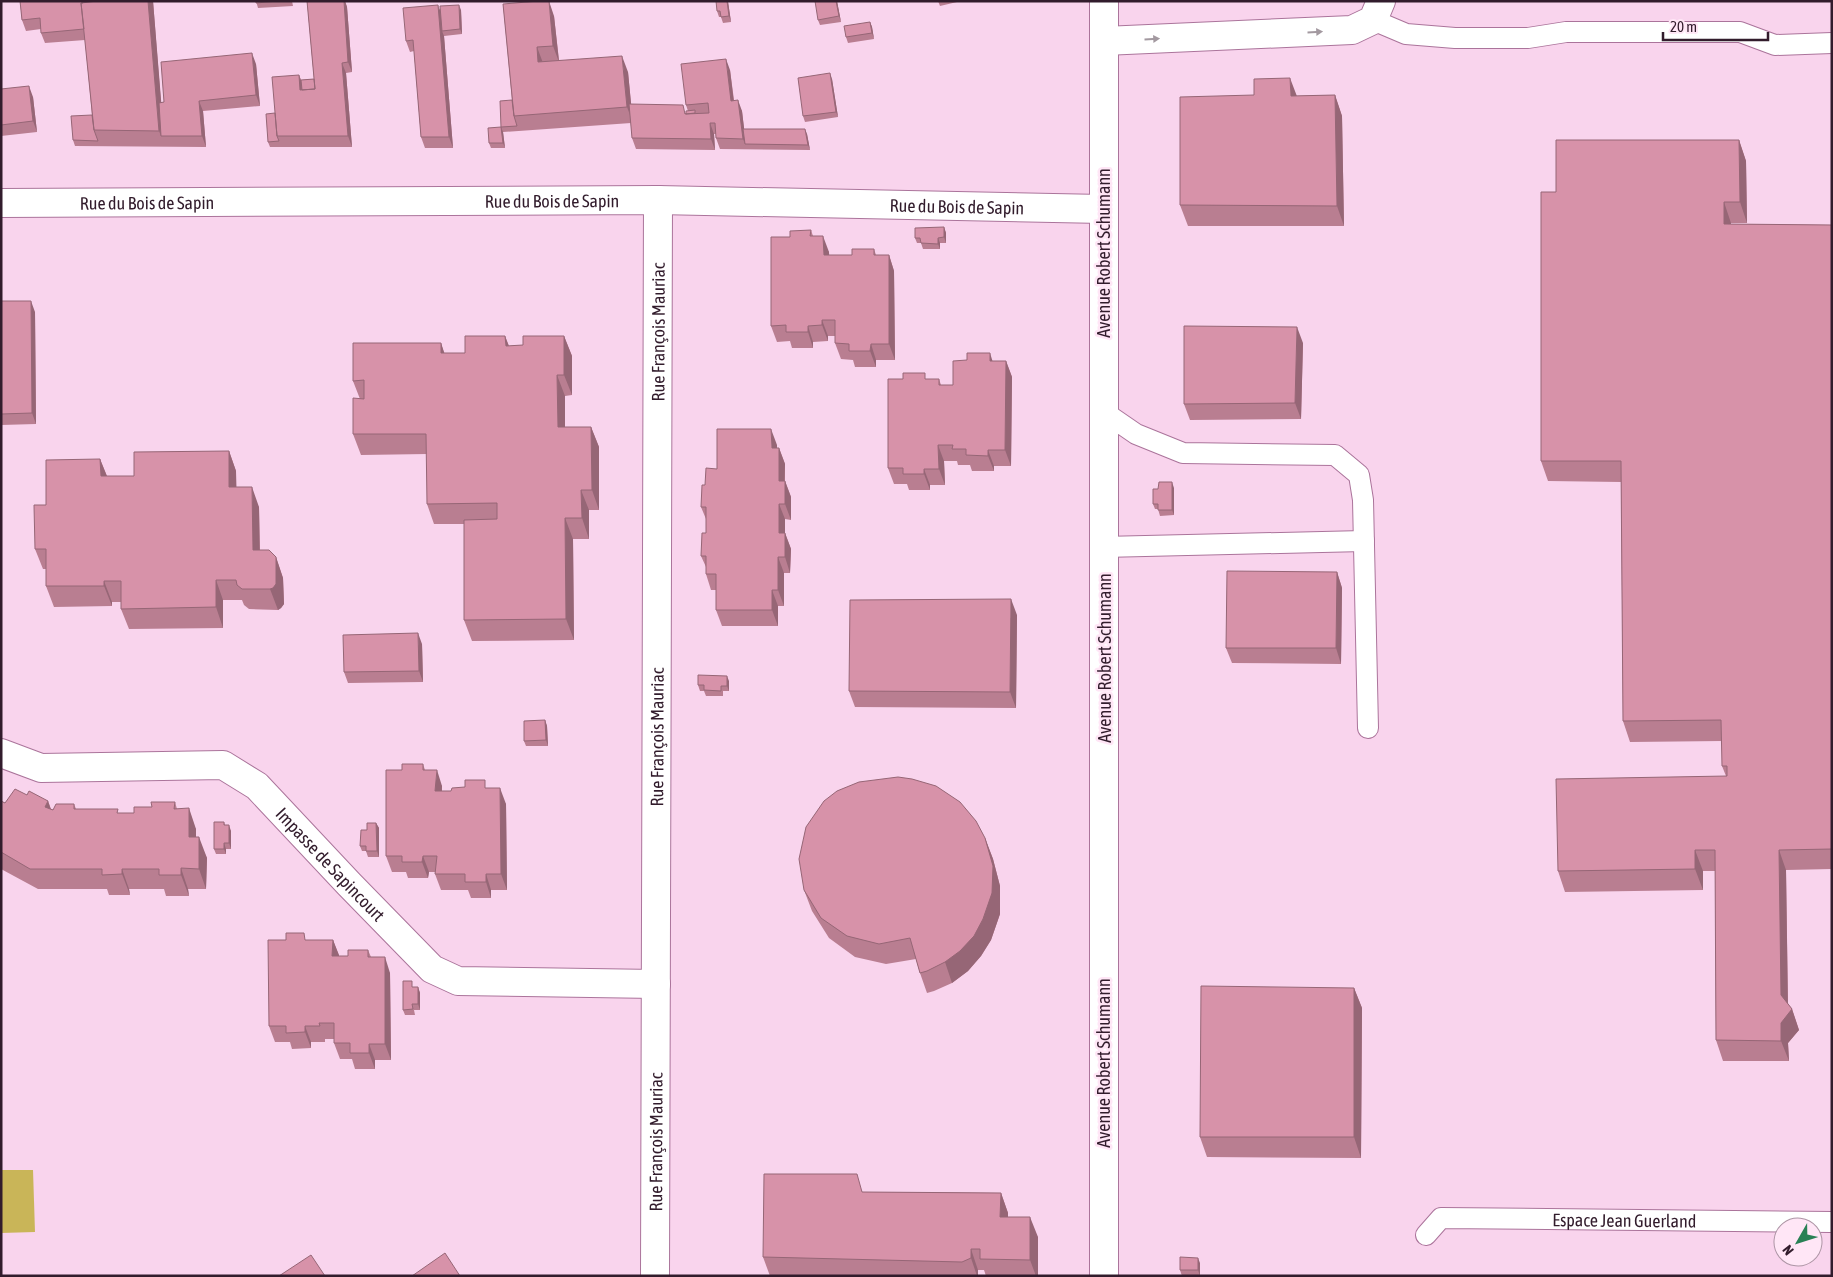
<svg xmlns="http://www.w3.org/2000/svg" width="1833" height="1277" font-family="'Asap Condensed',sans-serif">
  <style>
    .green { fill: #c9b558 }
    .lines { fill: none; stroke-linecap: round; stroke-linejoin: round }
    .service-casing { stroke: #ab749b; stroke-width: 22 }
    .minor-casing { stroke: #ab749b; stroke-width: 30 }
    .service { stroke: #fff; stroke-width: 20 }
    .minor { stroke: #fff; stroke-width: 28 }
    .wall { fill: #b97e91 }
    .shaded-wall { fill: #966676 }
    .building { fill: #d792a9; stroke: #966676 }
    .oneway { fill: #a399a0 }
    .labels { text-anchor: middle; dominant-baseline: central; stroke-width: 5; stroke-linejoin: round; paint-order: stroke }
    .street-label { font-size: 18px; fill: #321c2c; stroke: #ffe6f6 }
  </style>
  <rect width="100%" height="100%" fill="#f9d4ed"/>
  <path class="green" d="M1,1170h32l2,62 -34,1z"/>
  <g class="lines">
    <defs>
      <g id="service">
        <path d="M1373,20l33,14 49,4h73l38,-6h174l35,13 57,-2"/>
        <path d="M1104,412l32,22 47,19 152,2 24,20 4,25 5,228"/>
        <path d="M1103,547l261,-6"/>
        <path id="s1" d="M1426,1235l15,-17 391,4"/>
      </g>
      <g id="minor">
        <path d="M1104,1v1275"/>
        <path d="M1104,41l248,-11 21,-10 8,-19"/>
        <path id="s2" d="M1,203l657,-3 445,9"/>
        <path id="s3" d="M1,753l40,15 182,-3 34,21 92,98 83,85 26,12 198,3"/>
        <path id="s4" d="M655,1276l3,-1076"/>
      </g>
    </defs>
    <use href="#service" class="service-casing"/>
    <use href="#minor" class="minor-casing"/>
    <use href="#service" class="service"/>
    <use href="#minor" class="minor"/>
  </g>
  <path class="wall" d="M20,1h65v1l68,-1 8,102 3,-1 92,-38 4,42 -57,5 3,36 -131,-1 -2,-6 19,-25 -7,-75 -40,3 -4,-10v-4l-15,2 -4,-11z
    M256,1h36l1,5 -35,2z
    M307,1h38l2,6 5,65 -6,1 6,74h-82l-2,-5 7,-29 24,-38 2,5 13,-1z
    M728,1l3,21 -8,1 -2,-6h-2l-2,-6z
    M837,1l4,21 -21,3 -2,-5z
    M938,1h19v1l-17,4z
    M503,4l51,12 5,44 69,12 3,32 55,9 2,-2 -2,-6 44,-35 4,30 8,11 2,18 63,5 3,16 -90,-1 -4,-11v-4h-2l1,16 -79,-1 -4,-11 -1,-15 -128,9 2,16h-14l-2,-5 12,-16 11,-27z
    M440,9l21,1 1,24 -18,2 9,112h-28l-4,-11 -7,-86 -4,1 -4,-11z
    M870,22l2,5 2,12 -26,4 -2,-6z
    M832,79l6,38 -33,5 -2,-6z
    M1,89l32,8 4,35 -36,4z
    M1335,95l7,21 2,110h-156l-8,-21 117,-109z
    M1739,140l7,21 1,62h-16v1l101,1v644l-46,1 2,134 4,5 7,21 -11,13 1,18h-66l-7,-21 -1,-169h-12v19l-138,2 -7,-21 168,-95 -4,-10v-25l-92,1 -7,-21 -2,-239 -73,-1 -7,-20 15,-269z
    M944,227l2,6v10h-6v6h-17l-2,-6h-4l-2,-5z
    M811,230l2,6 16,16v3h23l22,-6 2,6h13l5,16 1,89h-19v7h-21l-2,-7 -12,-1 -6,-16v-7h-7v5l-15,1v6h-21l-2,-7 -13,1 -6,-16 19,-89z
    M1,301l34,11 1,112 -35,1z
    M505,336l4,10 14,-1 41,-9 8,20v39l-7,1v31h26l8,20v63h-10v29h-16l1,101 -102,1 -8,-21v-96h-30l-7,-20v-50l-66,1 -8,-21 7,-35 -7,-18 88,-38 3,10h21z
    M1303,343l-2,76 -111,1 -6,-16z
    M993,361h13l6,16 -1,89h-17v5h-22l-2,-6h-12l-1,-4h-13l1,24h-15v5h-21l-2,-6h-13l-6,-16 15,-89h36l2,6h12z
    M777,445v3h2l6,16v17l6,16v23l-6,-1v14l6,16 -1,24h-6v33h-6v20h-56l-6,-16v-20h-5l-5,-16v-7l-5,-11 5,-23v-14l-5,-12 16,-38z
    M229,451l7,20v16l23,20 1,43 16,7 7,21 1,26 -3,4 -3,2 -29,-1 -5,-4 -2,-5h-19v28l-94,1 -8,-20v-7h-9v4l-58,1 -8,-21v-17h-3l-8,-20 11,-44 54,-46 7,17h27z
    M1174,488v27l-14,1 -2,-7h-3l-2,-5z
    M1337,572l5,16 -1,76 -109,-1 -6,-15z
    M1017,615l-1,93 -161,-1 -6,-16z
    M422,644l1,38 -75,1 -4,-11z
    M729,681v10h-6v5h-17l-2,-5h-4l-2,-6z
    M545,720l2,6 1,20h-22l-2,-5z
    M423,764l2,6 17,16v5h9l37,-3 18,16 1,86h-16v8h-20l-3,-8h-27l-6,-16v-2h-6l-1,6h-20l-2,-6h-14l-6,-16 16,-86z
    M27,795l21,6 3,8 2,1 21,-6 2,5 43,4h15l18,-6 23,-5 2,7 19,20v8l11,21 -1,31h-18l1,7h-23l-2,-7h-35l1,6h-21l-2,-6h-69l-37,-20v-68l4,2z
    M224,822l1,3 6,6v18h-5v5h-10l-2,-5z
    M376,823l3,5v29h-11l-2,-6h-4l-2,-5 7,-16z
    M985,838l8,21 7,27v28l-9,26 -10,16 -13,15 -16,12 -18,8 -7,2 -7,-20 -4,-14 -30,5 -31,-7 -26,-19 -17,-27 -8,-21z
    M306,940h27l6,16h9l20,-6 3,7 19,16 1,87h-16v9h-20l-3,-10h-12l-6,-16v-4h-9v3h-14v6l-19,1 -2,-7h-15l-6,-16z
    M414,987h4l2,6v17h-6l1,5h-10l-2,-5z
    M1354,988l8,20 -1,150 -154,-1 -7,-20z
    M864,1192l137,1 7,20v4l30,20v39h-52l-2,-6h-6v6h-208l-7,-19z
    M1200,1263v13h-18l-2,-6z"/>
  <path class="shaded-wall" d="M148,1h5l11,135h-3l-2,-5z
    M344,1h1l2,6 5,65 -4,-10z
    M549,1l5,15 5,46 -6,-16z
    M727,1l1,1 3,20 -2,-6z
    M836,1h1l4,21 -2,-6z
    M438,5l4,11v15l2,5 9,112 -4,-11z
    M459,5l2,5 1,24 -2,-5z
    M870,22l2,5 2,12 -2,-6z
    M537,47l6,16 -5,-1z
    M252,53l4,11 4,42 -4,-11z
    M622,56l6,16 5,51 -6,-16z
    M726,59l4,11 5,42 -4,-11z
    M342,63l4,10 6,74 -4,-11z
    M830,73l2,6 6,38 -2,-5z
    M299,75l4,11 -1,9 -2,-5z
    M1290,78l8,21 -7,-3z
    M29,86l4,11 4,35 -4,-11z
    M1335,95l7,21 2,110 -7,-20z
    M738,100l4,11 4,33h-1l2,5 -4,-10z
    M199,101l4,10 3,36 -4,-11z
    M710,123l4,11 1,16 -4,-11z
    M501,127l2,5 2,16 -2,-5z
    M805,129l2,5 3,16 -2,-5z
    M1739,140l7,21 1,62 -7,-21z
    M1724,202l7,21v21l-7,-20z
    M944,227l2,6v10l-2,-6z
    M823,236l6,16 1,19 -6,-16z
    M938,238l2,5v6l-2,-5z
    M889,255l5,16 1,89 -6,-16z
    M31,301l4,11 1,112 -4,-11z
    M822,320l6,16v5l-6,-16z
    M808,326l5,16v6l-5,-16z
    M1297,327l6,16 -2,76 -6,-16z
    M505,336l8,21 -7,-11z
    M564,336l8,20v39l-8,-20z
    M441,343l7,21 -7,-11z
    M871,344l5,16v7l-6,-16z
    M990,353l5,16 -5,-8z
    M1006,361l6,16 -1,89 -6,-16z
    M557,375l8,21v52l-7,-21z
    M591,427l8,20v63l-7,-20z
    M771,429l6,16v19l-5,-16z
    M938,445l6,16 1,24 -6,-16z
    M779,448l6,16 -1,33 -5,-16z
    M988,450l6,16v5l-6,-15z
    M229,451l7,20 1,36 -8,-20z
    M100,459l8,20 -7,-3z
    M924,469l6,16v5l-6,-16z
    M785,481l6,16v23l-6,-16z
    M1172,482l2,6v27l-2,-5z
    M252,487l7,20 1,64 -7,-21z
    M581,490l8,20v29l-7,-21z
    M779,504l6,15v30l-6,-16z
    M565,518l8,21 1,101 -8,-21z
    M785,533l6,16 -1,24 -5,-16z
    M276,557l7,21 1,26 -3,4 -3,2 -8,-21z
    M778,557l6,16v33l-6,-16z
    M1337,572l5,16 -1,76 -5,-16z
    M216,580l7,20v28l-7,-21z
    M104,581l8,21v4l-8,-20z
    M772,590l6,16v20l-6,-16z
    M1011,599l6,16 -1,93 -6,-16z
    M418,633l4,11 1,38 -4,-11z
    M727,676l2,5v10l-2,-5z
    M545,720l2,6 1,20 -2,-6z
    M437,770l5,16 -1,21 -6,-16z
    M500,788l6,16 1,86 -6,-16z
    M48,801l7,21 -10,-15z
    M189,808l7,21v29l-7,-21z
    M376,823l3,5v29l-2,-6z
    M229,825l2,6v18l-2,-6z
    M199,837l8,21 -1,31 -7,-20z
    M985,838l8,21 7,27v28l-9,26 -10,16 -13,15 -16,12 -7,-21z
    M224,843l2,6v5l-2,-5z
    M1695,850l8,21v19l-8,-21z
    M1779,850l7,20 2,143 4,-4 7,21 -11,13 1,18 -8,-20z
    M423,856l6,16 -1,6 -6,-16z
    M181,868l7,21 1,7 -8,-21z
    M122,869l7,20 1,6 -8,-21z
    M486,874l5,16v8l-5,-16z
    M333,940l6,15 -1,17 -6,-16z
    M385,957l5,16 1,87 -6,-16z
    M418,987l2,6v17l-2,-6z
    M1354,988l8,20 -1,150 -7,-21z
    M305,1026l6,16v6l-6,-16z
    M369,1044l6,16v9l-6,-16z
    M1001,1193l7,20v24l-8,-20z
    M1030,1217l8,20v39h-2l-6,-16z
    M971,1249l7,21v6h-1l-6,-18z
    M1198,1258l2,5v13l-2,-6z"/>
  <path class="building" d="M20,1h62l1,2h-2l3,26 -43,4 -1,-15 -18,2z
    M97,1h51l11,130 -65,-1 -13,-127z
    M256,1h22l-22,2z
    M307,1h37l4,61 -6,1 6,73h-71l-5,-59 27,-2 1,15 15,-1z
    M539,1h10l4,45 -16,1 1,15 84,-6 5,51 -113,9 -11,-112z
    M716,1h11l2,15 -8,1 -1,-6h-3z
    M815,1h21l3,15 -21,4z
    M438,5l11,132h-28l-8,-97 -7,1 -3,-33z
    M459,5l1,24 -18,2 -2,-25z
    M870,22l2,11 -26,4 -2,-11z
    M252,53l4,42 -57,6 3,35h-41l-2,-33 5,-1 -3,-40z
    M726,59l5,42 7,-1 5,39 -27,-1 -1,-15h-5l1,16 -79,-1 -3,-34 54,1 2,9 24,-1 -1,-10 -22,2 -5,-41z
    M830,73l6,39 -33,4 -5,-38z
    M1290,78l1,18 44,-1 2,111 -157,-1v-108l74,-2v-16z
    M314,79l1,10 -13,1 -1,-10z
    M29,86l4,35 -32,4v-36z
    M512,100l2,16 3,10 -16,1 2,16h-14l-1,-15 13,-1 -1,-26z
    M695,110v3l-9,1v-3z
    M275,113l2,23 2,5 -11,1 -2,-28z
    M92,115l2,15 4,11 -25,-1 -2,-24z
    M743,129h62l3,16 -63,-1z
    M1556,140h183l1,62h-16v22l108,1v624l-53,1 2,145 11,14 -11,14v18l-65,-1 -1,-190h-20v19l-137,2 -2,-92 171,-3v-10h-5l-1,-46 -98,1 -2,-260h-80v-269h15z
    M944,227v10l-6,1v6l-17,-1 -1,-5h-5v-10z
    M811,230l-1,6h13l1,19h28v-6h22v6h15v89h-18l-1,7h-21v-7l-14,-1v-23h-13v5l-14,1v6h-22v-7l-15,1v-89h19v-6z
    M1,301h30l1,112 -31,1z
    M1184,326l113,1 -2,76 -111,1z
    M465,336h40l1,10 17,-1v-9h41v39h-7l1,52h33l1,63h-11l1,28h-17l1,101 -102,1v-100l33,-1v-16l-70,1 -1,-70h-73v-36l11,1v-19l-11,1v-38h88v10h24z
    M967,353h23v8h16l-1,89h-17v6l-22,-1v-6h-14l1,-4h-15l1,24h-15v5h-21v-6h-15v-89h15v-6h22v6h14v6h14v-24l14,-1z
    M717,429h54l1,19h7v33h6v23h-6v29h6v24h-7v33h-6v20h-56v-36h-10v-18h-5l1,-23h4v-26h-5l1,-22h3l1,-17 11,1z
    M229,451v36h23l1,63h16l7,7v27l-3,4 -3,1h-28l-5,-4 -1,-5h-20v27l-95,2v-28h-17v5h-58v-37h-11l-1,-44h12v-45l54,-1 1,17h33v-24z
    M1159,482h13v28h-14v-6h-5v-15h5z
    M1227,571l110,1 -1,76h-110z
    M1011,599l-1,93 -161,-1 1,-91z
    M418,633l1,38 -75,1 -1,-37z
    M698,675l29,1v10h-6v5l-17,-1v-5h-6z
    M545,720l1,20 -22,1v-20z
    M402,764h21v6h14l-2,21h16l1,-3 13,-1v-7h20v8h15l1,86h-15v8h-21v-8h-30l2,-18h-14l-1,6h-20v-6h-16v-86h16z
    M898,777l14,2 24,7 24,16 16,19 9,17 8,28 -1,27 -9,26 -9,17 -14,15 -15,11 -18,9 -7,2 -10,-35 -31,6 -32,-8 -26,-18 -17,-28 -5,-31 7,-32 18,-26 13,-10 22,-9z
    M15,789l12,6 2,-4 19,10 -3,6 8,3 3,-6h18v5h44l-1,4h17v-6h18l-1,-5h24l-1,7 15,-1v29h10v32l-18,-1v7h-22v-6h-37v5l-20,1v-6h-72l-29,-17v-51l4,2z
    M214,822h10v3h5v18h-5v6h-10z
    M367,823h9l1,28h-11v-5h-6l1,-16h6z
    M286,933h18l1,7h28l-1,16h16v-6h20v7h17v87h-16v9h-19v-10h-16v-20h-15l1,3h-15v6l-19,1v-7h-17l-1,-86h18z
    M403,981h9v6h6v17h-6l1,5 -10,1z
    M1201,986l153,2v149h-154z
    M764,1174h93l5,18 139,1 -1,24h30v43l-50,-1v-10h-9v9l-9,4 -199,-5z
    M445,1253l15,23h-48z
    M311,1255l14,21h-46z
    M1180,1257l18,1v12h-18z"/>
  <defs><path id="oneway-solid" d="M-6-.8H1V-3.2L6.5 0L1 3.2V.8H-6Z" transform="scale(1.25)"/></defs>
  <g class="oneway">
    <use href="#oneway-solid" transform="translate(1315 32) rotate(-3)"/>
    <use href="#oneway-solid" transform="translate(1152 39) rotate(-3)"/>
  </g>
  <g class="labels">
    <g class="street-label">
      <text stroke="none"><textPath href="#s2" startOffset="551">Rue du Bois de Sapin</textPath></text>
      <text stroke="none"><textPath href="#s2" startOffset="146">Rue du Bois de Sapin</textPath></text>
      <text stroke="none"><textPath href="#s2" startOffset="956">Rue du Bois de Sapin</textPath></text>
      <text transform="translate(1103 253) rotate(-90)">Avenue Robert Schumann</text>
      <text stroke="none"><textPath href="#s4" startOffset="944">Rue François Mauriac</textPath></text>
      <text transform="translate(1104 658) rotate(-90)">Avenue Robert Schumann</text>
      <text stroke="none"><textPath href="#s4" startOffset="539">Rue François Mauriac</textPath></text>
      <text stroke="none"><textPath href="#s3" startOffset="372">Impasse de Sapincourt</textPath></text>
      <text transform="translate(1103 1063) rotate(-90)">Avenue Robert Schumann</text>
      <text stroke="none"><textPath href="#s4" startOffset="134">Rue François Mauriac</textPath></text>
      <text stroke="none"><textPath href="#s1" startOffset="206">Espace Jean Guerland</textPath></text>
    </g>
  </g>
  <rect width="1833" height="1277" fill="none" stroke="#321c2c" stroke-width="5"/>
  <g transform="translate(1798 1242) rotate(231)"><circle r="24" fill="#ffe6f6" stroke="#ad95a5"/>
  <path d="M0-4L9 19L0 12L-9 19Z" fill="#298155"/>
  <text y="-8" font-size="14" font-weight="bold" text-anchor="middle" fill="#321c2c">N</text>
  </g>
  <path d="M1663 32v8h105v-8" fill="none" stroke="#321c2c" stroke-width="2.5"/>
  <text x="1670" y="32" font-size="15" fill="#321c2c" stroke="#ffe6f6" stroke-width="4" paint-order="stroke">20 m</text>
</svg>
